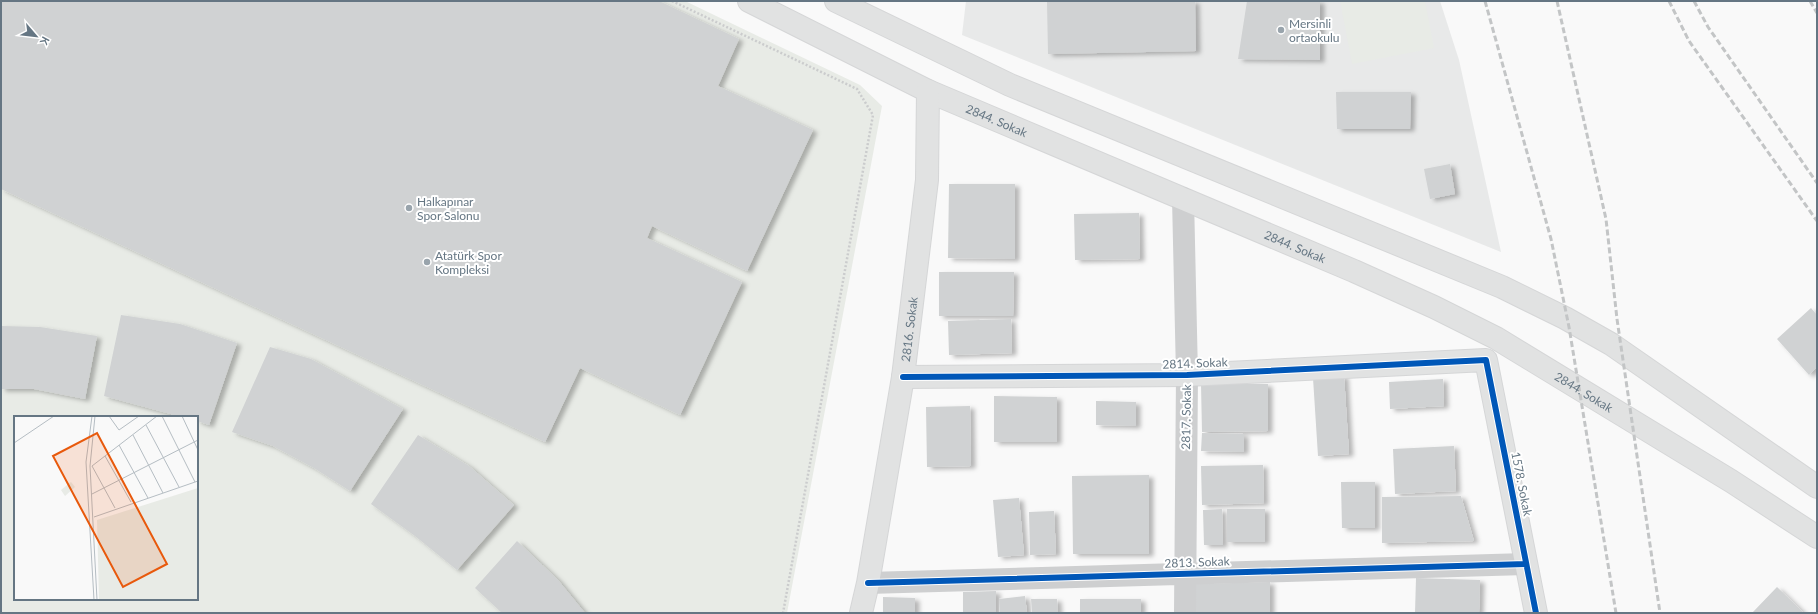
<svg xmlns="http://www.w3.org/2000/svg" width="1818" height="614" font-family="Lato,sans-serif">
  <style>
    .built { fill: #e8e9e9 }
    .green { fill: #e8ebe6; fill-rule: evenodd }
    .building { fill: #d0d2d3; filter: url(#shadow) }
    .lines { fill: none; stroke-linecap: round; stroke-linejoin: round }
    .secondary-casing { stroke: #d5d6d7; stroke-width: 24 }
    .path { stroke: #cbcccd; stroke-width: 2.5; stroke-dasharray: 2 2; stroke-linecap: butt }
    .street { stroke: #cecfd0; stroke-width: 22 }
    .secondary { stroke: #e1e2e2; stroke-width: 22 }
    .rail { stroke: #c3c5c6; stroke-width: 3; stroke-dasharray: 6 3; stroke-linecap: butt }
    .cycleway-casing { stroke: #fff; stroke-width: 8 }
    .cycleway { stroke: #0057b8; stroke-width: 6 }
    .poi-dot { fill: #99a4ac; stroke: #fff; stroke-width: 1.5 }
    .labels { text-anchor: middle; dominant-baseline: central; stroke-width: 4; stroke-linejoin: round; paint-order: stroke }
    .poi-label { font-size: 12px; fill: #657683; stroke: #fff; text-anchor: start }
    .street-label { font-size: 12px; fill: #657683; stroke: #fff }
    .inset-road { fill: none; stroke: #b5bdc3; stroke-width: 1 }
    .view { fill: #e8590c; fill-opacity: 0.15; stroke: #e8590c; stroke-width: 2 }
    .inset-edge { fill: none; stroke: #657683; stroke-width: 2 }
  </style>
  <defs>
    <filter id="shadow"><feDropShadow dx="4.5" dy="2.5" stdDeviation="2" flood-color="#0004"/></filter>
  </defs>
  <rect width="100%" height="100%" fill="#f9f9f9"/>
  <path class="built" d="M966,1h474l19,59 42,192 -539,-217z"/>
  <path class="green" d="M1,1h684l175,84 22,21 -95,507h-786zM15,417h182v182h-182z
    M1340,1h85l9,47 -82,16z"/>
  <path class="building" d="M1,1h658l80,38 -21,47 95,44 -66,141 -95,-45 -5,12 95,44 -62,133 -100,-47 -35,74 -544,-253z
    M1047,1h148l1,50 -148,3z
    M1247,1h73v59l-82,-1z
    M1336,92h75l-1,37h-73z
    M1450,164l5,30 -25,5 -6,-30z
    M949,184h66v75l-67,-1z
    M1139,213l1,46 -65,1 -1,-46z
    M939,272h75l-1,44h-74z
    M1811,308l6,7v52l-8,8 -32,-36z
    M121,315l59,9 57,19 -28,82 -12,-4v-4h-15l-78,-21z
    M1011,319l1,34 -63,2 -1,-34z
    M1,326l39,1 57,9 -12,63 -51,-10h-33z
    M270,347l41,12 92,50 -53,82 -36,-23 -41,-22 -41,-14z
    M1344,375l5,79 -31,2 -5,-78z
    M1443,379l1,27 -54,3 -1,-27z
    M1201,384h67v47l-66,1z
    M994,396l63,1v45h-63z
    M1096,401l40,1v24l-40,-1z
    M970,406l1,60 -44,1 -1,-60z
    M1202,433l42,1v18l-43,-1z
    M418,435l51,31 45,39 -57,65 -42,-34 -44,-32z
    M1454,446l2,45 -61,3 -2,-45z
    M1263,465l1,38 -62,2 -1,-39z
    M1149,475v79h-76l-1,-78z
    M1341,482h34v46h-33z
    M1461,496l13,45 -92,2v-46z
    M1019,498l5,57 -26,2 -5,-57z
    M1222,509l1,36h-19l-1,-35z
    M1227,509h38v33h-38z
    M1054,511l2,43 -26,1 -1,-43z
    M517,541l41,39 27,33h-83l-27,-25z
    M1416,578l64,2 -1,33h-64z
    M1270,582v31h-74v-29z
    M1777,587l27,26h-52z
    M996,591v22h-33v-21z
    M1025,596l2,17h-27l-1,-14z
    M883,597l32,1v15h-32z
    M1031,599h26l1,14h-26z
    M1080,599h61v14h-61z"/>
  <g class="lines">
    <defs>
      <g id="secondary">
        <path id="s1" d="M749,1l179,90 426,180 80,36 62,31 235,143 86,56"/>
        <path d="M836,1l174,84 492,202 63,31 46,26 206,143"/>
        <path d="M903,377l284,-2 299,-15 50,253"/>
        <path id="s2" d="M861,613l7,-30 35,-206 24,-197 1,-89"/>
      </g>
    </defs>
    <use href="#secondary" class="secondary-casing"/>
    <path class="path" d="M672,1l185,88 16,26 -90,498"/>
    <path class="street" d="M1183,198l4,177 -2,238
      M868,583l658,-19"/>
    <use href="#secondary" class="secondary"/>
    <path class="rail" d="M1485,1l66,238 18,88 47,286
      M1557,1l49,218 11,100 43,294
      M1669,1l20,40 128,180
      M1694,1l14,26 109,156
      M1810,1l7,12"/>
    <defs>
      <path id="cycleway" d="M903,377l284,-2 299,-15 50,253
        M868,583l658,-19"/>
    </defs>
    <use href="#cycleway" class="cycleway-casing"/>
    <use href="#cycleway" class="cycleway"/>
  </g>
  <g class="poi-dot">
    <circle cx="1281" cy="30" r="4"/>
    <circle cx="409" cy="208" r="4"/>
    <circle cx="427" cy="262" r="4"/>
  </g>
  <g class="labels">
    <g class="poi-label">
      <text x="1289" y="23">Mersinli<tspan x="1289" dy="14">ortaokulu</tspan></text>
      <text x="417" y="201">Halkapınar<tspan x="417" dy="14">Spor Salonu</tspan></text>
      <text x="435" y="255">Atatürk Spor<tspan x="435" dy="14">Kompleksi</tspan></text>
    </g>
    <g class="street-label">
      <text stroke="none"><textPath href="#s1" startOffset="275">2844. Sokak</textPath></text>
      <text stroke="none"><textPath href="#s1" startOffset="599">2844. Sokak</textPath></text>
      <text stroke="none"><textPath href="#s2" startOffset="288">2816. Sokak</textPath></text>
      <text transform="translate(1195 363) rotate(-2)">2814. Sokak</text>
      <text stroke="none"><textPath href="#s1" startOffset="923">2844. Sokak</textPath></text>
      <text transform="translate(1186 417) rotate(-89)">2817. Sokak</text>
      <text transform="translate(1522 484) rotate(79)">1578. Sokak</text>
      <text transform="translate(1197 562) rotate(-2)">2813. Sokak</text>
    </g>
  </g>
  <g transform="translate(14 416)">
    <rect width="184" height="184" fill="#f9f9f9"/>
    <path d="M57,66l4,5 -10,9 -4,-6zM184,72v112h-99l-2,-80z" fill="#e8ebe6"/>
    <path class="inset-road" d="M78,0l-6,46 8,138M81,0l-5,50 7,134M95,0l10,14 20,-14M148,0l33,66M168,0l16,34M132,9l33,62M119,19l30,58M0,27l40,-27M105,29l29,53M91,40l26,46M78,78l106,-54M101,92l-23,-42 65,-50M80,101l104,-36"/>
    <path class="view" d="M83,17l70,131 -44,23 -70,-131z"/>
    <rect width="184" height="184" class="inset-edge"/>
  </g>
  <rect width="1818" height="614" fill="none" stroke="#657683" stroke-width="4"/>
  <g transform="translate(36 36) rotate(118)" stroke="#ffffff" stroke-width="3" paint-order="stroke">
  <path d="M0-3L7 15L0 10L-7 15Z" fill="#657683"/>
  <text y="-6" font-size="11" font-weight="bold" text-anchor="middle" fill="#657683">K</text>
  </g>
</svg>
